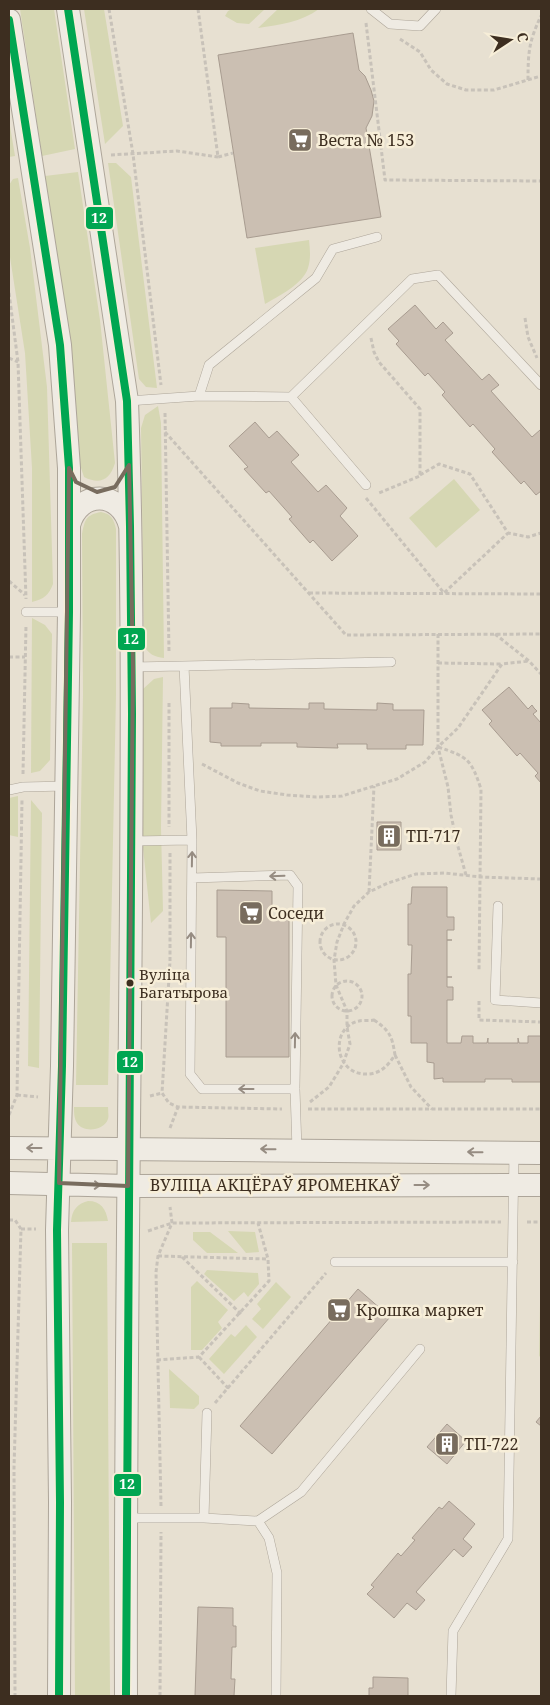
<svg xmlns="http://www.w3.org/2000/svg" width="550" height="1705" font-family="'Noto Serif',serif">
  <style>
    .green { fill: #d6d7b3 }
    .building { fill: #cbbfb2; stroke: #a89c90 }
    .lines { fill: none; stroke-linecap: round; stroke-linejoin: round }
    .service-casing { stroke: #ada599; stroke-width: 10 }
    .tertiary-casing { stroke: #ada599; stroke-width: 24 }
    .path { stroke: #c8c2b9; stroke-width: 3; stroke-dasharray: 4 2.5; stroke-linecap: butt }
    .service { stroke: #efebe3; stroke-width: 9 }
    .tertiary { stroke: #efebe3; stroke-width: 22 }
    .bus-1-casing { stroke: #f7eed8; stroke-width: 11 }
    .bus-1 { stroke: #00a651; stroke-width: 8 }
    .oneway { stroke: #968c82 }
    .marked { fill: none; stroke: #786c5e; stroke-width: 4; stroke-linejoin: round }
    .bus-dot { fill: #3d2e20; stroke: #f7eed8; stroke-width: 2 }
    .labels { text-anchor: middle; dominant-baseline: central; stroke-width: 5; stroke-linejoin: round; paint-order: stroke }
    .bus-label { font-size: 15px; fill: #3d2e20; stroke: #f7eed8; text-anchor: start }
    .poi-label { font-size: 16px; fill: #3d2e20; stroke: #f7eed8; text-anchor: start }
    .street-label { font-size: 16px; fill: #3d2e20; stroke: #f7eed8 }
    .line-badge { stroke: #f7eed8; stroke-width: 2 }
    .badge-label { font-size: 14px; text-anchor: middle; font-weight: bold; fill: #fff }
  </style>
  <rect width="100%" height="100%" fill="#e7e0d1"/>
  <path class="green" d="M20,9h34l21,140 -33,7z
    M84,9h20l19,117 -18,18z
    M232,9h33l-16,15 -12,-1 -12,-7 3,-5z
    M278,9h41c-18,13 -39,16 -61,19z
    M9,120l6,36 -6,1z
    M116,163l15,14 26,211 -11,-1 -7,-8 -31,-216z
    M78,172l22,148 15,143c-5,17 -15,22 -31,14l-4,-12 -9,-100 -26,-189z
    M18,178l12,70 17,139 6,197c-4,11 -9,15 -21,18v-134l-7,-115 -16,-102v-66l4,-6z
    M309,240c1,9 2,19 -1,28 -5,16 -29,28 -43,36l-10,-56z
    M158,406l3,17 3,235c-10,-1 -15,-4 -20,-12l-3,-218 4,-13z
    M454,479l26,31 -44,38 -27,-30z
    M101,512c10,2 13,7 15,17v166l-8,390h-32l7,-390 -1,-161c3,-15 4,-19 19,-22z
    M32,618l13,7 7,9 -2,126 -10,11 -9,2z
    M163,677l-2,151 2,83 -12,12 -8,-75v-159l11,-10z
    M18,796v41l-9,-2v-37z
    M31,800l11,13 -3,255 -11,-2z
    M74,1107h34c0,4 1,9 0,12 -4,12 -25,14 -31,4 -3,-5 -3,-10 -3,-16z
    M88,1201c13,0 18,8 20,20l-37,1c1,-12 6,-18 17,-21z
    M228,1231l27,1 4,20 -13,1z
    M193,1232h17l28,21h-31l-14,-13z
    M72,1243h35l3,453h-35z
    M541,1252v102l-2,3z
    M207,1270l51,3 1,11 -11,13 -4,-5 -10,9 -30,-27z
    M197,1281l31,29 -10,12 4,6 -20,22h-11v-63z
    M276,1282l15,15 -28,32 -11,-10 9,-10 -4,-5z
    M246,1325l11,12 -33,37 -15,-15 22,-25 4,3z
    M169,1369l30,27v8l-5,5 -24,-1z"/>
  <path class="building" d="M353,33l6,37 6,6 6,14 3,11 -2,15 -6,12 15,89 -134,21 -29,-183z
    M415,305l21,24 7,-7 10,11 -8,7 37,40 7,-6 10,11 -8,6 41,46 8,-7 1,2v59l-5,4 -12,-14 -3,3 -29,-32 3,-3 -22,-25 -3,3 -28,-32 3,-3 -17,-19 -3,3 -29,-32 3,-3 -11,-12z
    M255,422l14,16 8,-7 22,24 -8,7 27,30 8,-7 21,23 -7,8 18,20 -26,25 -19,-21 -3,3 -21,-24 3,-2 -23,-26 -3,2 -22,-24 4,-2 -19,-21z
    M509,687l19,22 4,-4 2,3 3,3 -4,3 8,9v60l-6,-7 3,-3 -18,-20 -3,3 -28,-32 3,-3 -10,-11z
    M232,703l17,1v4l60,1v-6h15v6l53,1v-7l16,1v6h31l-1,35h-17v4h-39v-5h-30l1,4 -41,-1v-4h-36v3h-40v-3l-11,-1v-34h22z
    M377,822h24v28h-24z
    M412,887h35v30h7v13h-7v10h5h-5v37h5h-5v10h6v13h-6v43h14l1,-7h11v7h14l1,-5v5h30v-5l1,5h9v-7h13v46h-29v-3h-27v3h-42v-4l-9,1v-16l-7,-1v-19h-16v-27h-3v-42h3l1,-29h-4v-41h3z
    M217,890l55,1v25h17v141h-63v-120h-9z
    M358,1289l32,28 -118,137 -32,-28z
    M541,1416v10l-5,-4z
    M447,1424l19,17 -19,23 -20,-17z
    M449,1501l26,23 -12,15 9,8 -9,10 -9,-8 -38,43 9,8 -9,10 -9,-7 -13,15 -27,-24 7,-7 -3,-2 27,-32 3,3 14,-16 -3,-2 27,-31 3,2z
    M198,1607l35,1v18h3v21h-4l-1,32h4l-1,17h-39z
    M373,1677l35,1v18h-39v-8h4z"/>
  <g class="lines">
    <defs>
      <path id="service" d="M371,9l19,15 30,2 16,-17
        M199,396l10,-31 107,-87 17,-29 44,-12
        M291,397l75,88
        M128,401l71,-5 92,1 121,-118 26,-4 103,110
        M26,612h43
        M184,666l8,174 -2,234 12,15h93
        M133,667l258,-5
        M9,790l14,-3 43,-1
        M132,841l60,-1
        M192,878l98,-3 8,11 -3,203 2,61
        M498,906l-3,94 46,3
        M335,1262h178
        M126,1518h78l54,3 11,17 8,35 -1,123
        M204,1518l3,-105
        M258,1521l43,-29 119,-143
        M451,1696l2,-65 55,-92 6,-386"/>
      <path id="tertiary" d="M68,9l59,392c6,167 5,334 4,501 -2,265 -6,529 -5,794
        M9,20l51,325 9,123v144l-7,454 -5,164 3,272 -1,194
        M69,525c10,-36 52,-35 61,1
        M9,1148l532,5
        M9,1183l119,3 413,-1"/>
    </defs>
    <use href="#service" class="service-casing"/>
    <use href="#tertiary" class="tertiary-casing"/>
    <path class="path" d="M109,9l24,145 28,231
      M198,9l20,148 15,-4
      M366,23l19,157 156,1
      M400,39l20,13 11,18 16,14 19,6h28l47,-14
      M528,80c0,-28 1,-39 13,-64
      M111,155l66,-4 41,6
      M9,293l9,69 8,237
      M525,318l3,19 9,21
      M371,338l3,14 5,10 41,47v67l-41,17
      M9,358l9,4
      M165,413l4,239
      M165,432l181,203 195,-1
      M420,475l19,-11 31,10 38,59 20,4 13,-4
      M366,498l78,95 64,-60
      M9,581l16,14
      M309,593l232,1
      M438,634v113l10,40 3,28 6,28 9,32
      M495,634l34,27 12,13
      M9,657h16
      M438,663l63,1
      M169,703v124
      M438,747c30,10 33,12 43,42l-2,181
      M202,764l36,19 22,8 27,4 29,2 26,-1 32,-10 23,-7 28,-17 13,-15 20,-19 44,-64 27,-3
      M23,774l3,-149
      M170,853v108l-8,132 7,10 9,4 104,2
      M369,892l5,-106
      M320 942a18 18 0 1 1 36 0a18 18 0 1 1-36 0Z
      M332 996a15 15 0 1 1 30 0a15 15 0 1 1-30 0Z
      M479,1001v19l62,2
      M374,1020c16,11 18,16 21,35 -3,4 -6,9 -10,12 -4,4 -11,7 -17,7 -34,2 -39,-47 -9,-53 4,-1 10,0 15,-1z
      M395,1055l16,32 21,22
      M17,1095l21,2
      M150,1096l12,-3
      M310,1102l19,-15 14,-23 7,-20 -3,-17v-16l-11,-26 -2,-25 3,-18 7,-18 10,-18 15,-14 19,-9 28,-9 29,-1 35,4 61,2
      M308,1109h233
      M9,1115l8,-20 5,-295
      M170,1128l8,-21
      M9,1220h6l6,9 -7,239 1,228
      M527,1222h14
      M21,1229h15
      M148,1231l24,-8 329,-1
      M158,1256l110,3
      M182,1257l59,57
      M199,1357l29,31
      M157,1360l42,-3 70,-76 -1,-22 -10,-36
      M215,1403l111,-130
      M161,1506l-5,-234 2,-16 14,-33 -2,-16
      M160,1696l1,-164"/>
    <use href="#service" class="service"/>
    <use href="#tertiary" class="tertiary"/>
    <defs>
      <path id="bus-1" d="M68,9l59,392 3,125 2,188 -6,982
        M9,20l51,325 9,123v144l-7,454 -5,164 3,272 -1,194"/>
    </defs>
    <use href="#bus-1" class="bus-1-casing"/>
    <use href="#bus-1" class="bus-1"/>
  </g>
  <defs><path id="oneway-shaft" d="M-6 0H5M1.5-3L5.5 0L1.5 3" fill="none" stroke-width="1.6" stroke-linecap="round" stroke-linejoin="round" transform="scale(1.25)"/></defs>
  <g class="oneway">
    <use href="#oneway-shaft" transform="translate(192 859) rotate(-89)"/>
    <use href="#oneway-shaft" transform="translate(277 876) rotate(178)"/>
    <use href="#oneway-shaft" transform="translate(191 940) rotate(-89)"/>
    <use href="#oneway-shaft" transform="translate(295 1040) rotate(-89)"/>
    <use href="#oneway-shaft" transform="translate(246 1089) rotate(180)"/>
    <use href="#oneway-shaft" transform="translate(34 1148) rotate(-180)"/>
    <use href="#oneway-shaft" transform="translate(268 1149) rotate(-179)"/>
    <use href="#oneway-shaft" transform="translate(475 1152) rotate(-179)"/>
    <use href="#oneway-shaft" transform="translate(93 1185) rotate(2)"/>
    <use href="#oneway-shaft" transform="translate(422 1185)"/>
  </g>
  <path class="marked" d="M129,465l4,202 -5,519 -69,-3 10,-715 7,14 21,10 18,-5z"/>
  <defs>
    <symbol id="supermarket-square" viewBox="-11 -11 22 22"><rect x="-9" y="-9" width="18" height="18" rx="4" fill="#786c5e" stroke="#f7eed8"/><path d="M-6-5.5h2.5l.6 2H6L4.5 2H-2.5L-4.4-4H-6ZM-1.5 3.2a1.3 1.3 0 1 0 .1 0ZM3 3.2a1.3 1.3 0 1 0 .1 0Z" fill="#fff"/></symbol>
    <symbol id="building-square" viewBox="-11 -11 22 22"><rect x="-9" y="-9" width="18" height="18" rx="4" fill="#786c5e" stroke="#f7eed8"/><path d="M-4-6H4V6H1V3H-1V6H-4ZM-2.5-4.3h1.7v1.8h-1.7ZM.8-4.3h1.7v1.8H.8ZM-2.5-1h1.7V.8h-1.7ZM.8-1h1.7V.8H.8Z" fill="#fff"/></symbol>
  </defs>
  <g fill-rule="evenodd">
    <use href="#supermarket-square" x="286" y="126" width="28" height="28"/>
    <use href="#building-square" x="375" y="822" width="28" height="28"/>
    <use href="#supermarket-square" x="237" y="899" width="28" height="28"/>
    <use href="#supermarket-square" x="325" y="1296" width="28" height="28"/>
    <use href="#building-square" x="433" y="1430" width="28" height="28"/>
  </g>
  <circle class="bus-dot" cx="130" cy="983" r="4.5"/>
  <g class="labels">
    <g class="bus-label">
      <text x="139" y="974">Вуліца<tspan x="139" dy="18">Багатырова</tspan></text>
    </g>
    <g class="poi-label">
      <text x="318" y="140">Веста № 153</text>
      <text x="406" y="836">ТП-717</text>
      <text x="268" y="913">Соседи</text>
      <text x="356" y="1310">Крошка маркет</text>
      <text x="464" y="1444">ТП-722</text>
    </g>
    <g class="street-label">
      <text x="275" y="1185">ВУЛІЦА АКЦЁРАЎ ЯРОМЕНКАЎ</text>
    </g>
  </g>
  <g class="line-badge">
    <rect x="85" y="206" width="29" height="24" rx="5" fill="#00a651"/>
    <rect x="117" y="627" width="29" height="24" rx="5" fill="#00a651"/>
    <rect x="116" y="1050" width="28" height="24" rx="5" fill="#00a651"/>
    <rect x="113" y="1473" width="29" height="24" rx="5" fill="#00a651"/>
  </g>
  <g class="badge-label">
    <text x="99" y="223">12</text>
    <text x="131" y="644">12</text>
    <text x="130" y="1067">12</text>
    <text x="127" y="1489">12</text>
  </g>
  <rect width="550" height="1705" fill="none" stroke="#3d2e20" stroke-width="20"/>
  <g transform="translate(510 40) rotate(78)" stroke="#f7eed8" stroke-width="4" paint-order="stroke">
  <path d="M0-4L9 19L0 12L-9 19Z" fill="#3d2e20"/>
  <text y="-8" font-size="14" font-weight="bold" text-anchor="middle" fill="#3d2e20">С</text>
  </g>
</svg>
